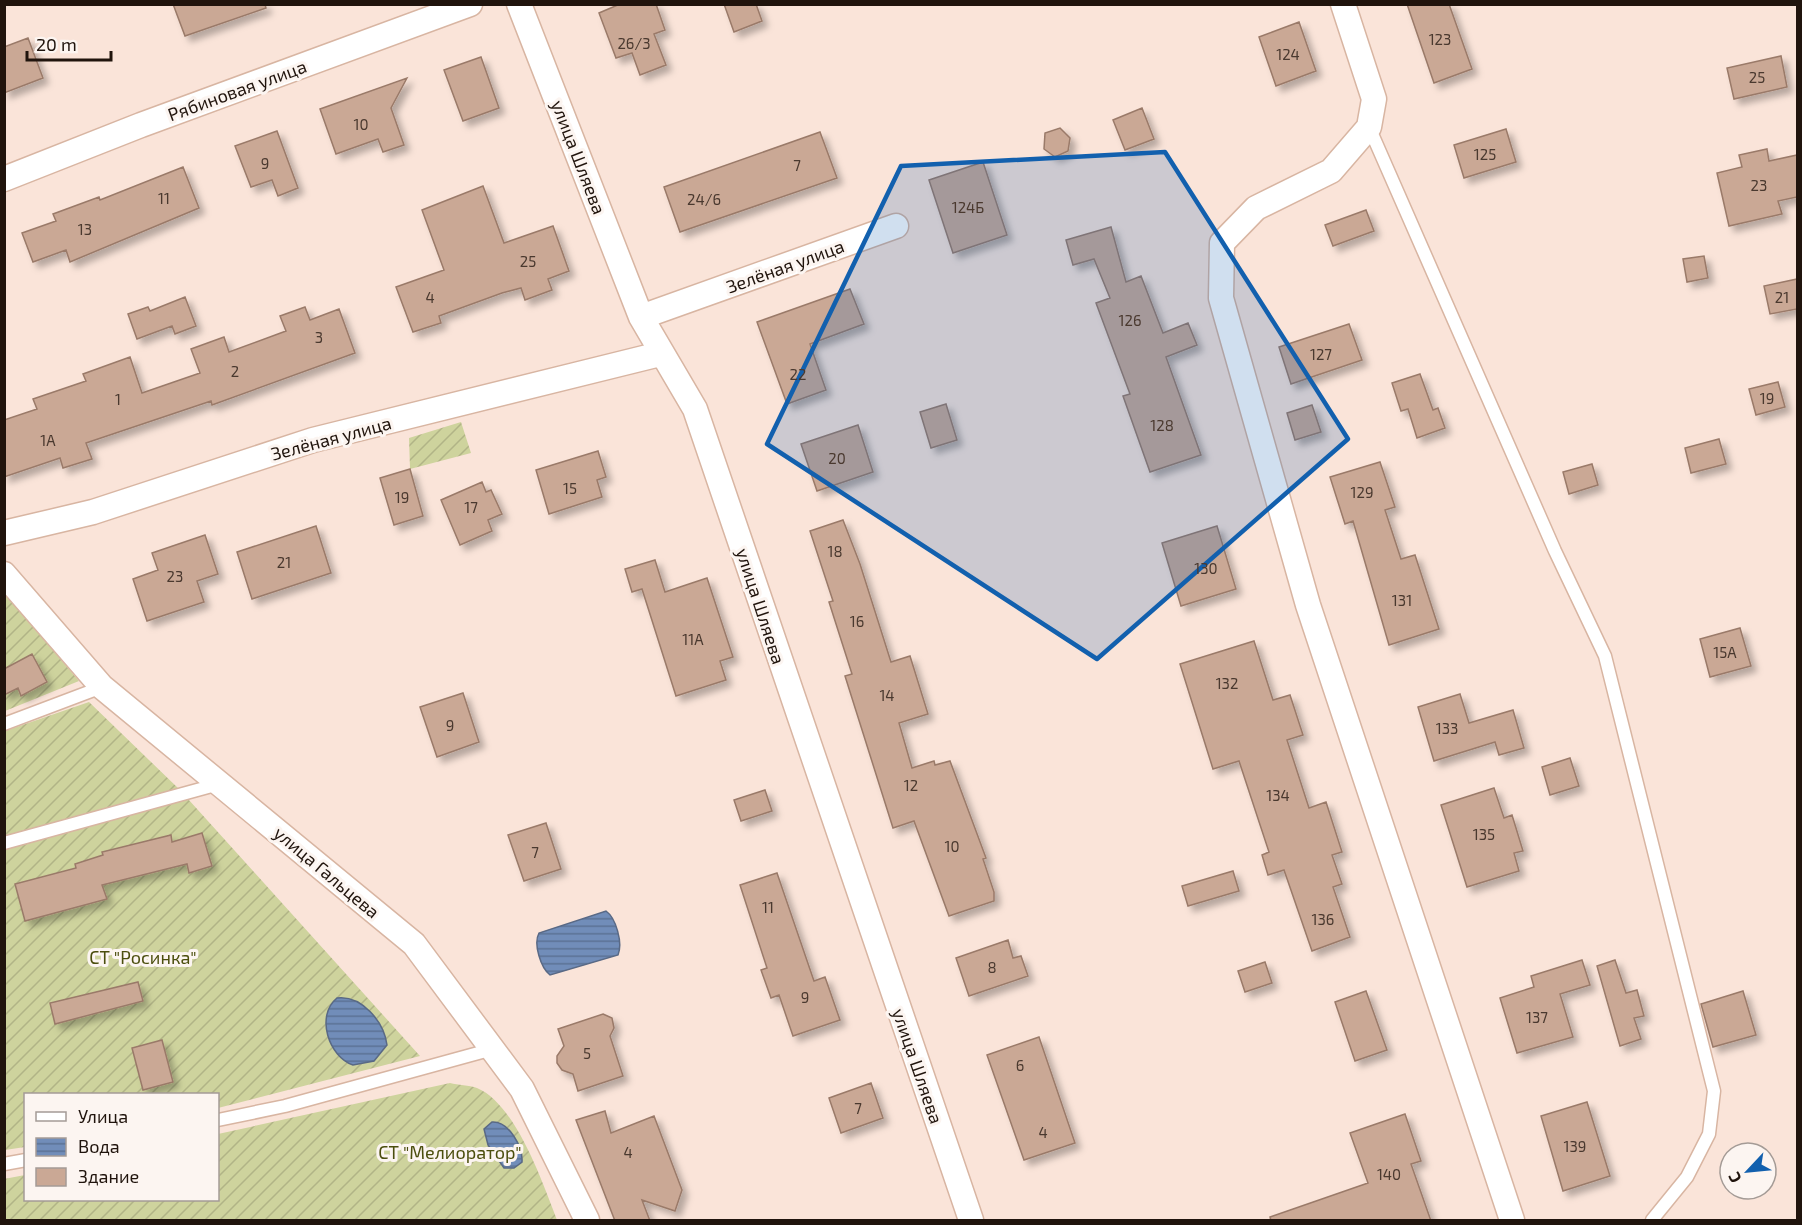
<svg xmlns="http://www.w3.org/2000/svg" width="1802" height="1225" font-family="'Exo 2',sans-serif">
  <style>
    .garden { fill: url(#garden-furrows) }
    .water { fill: url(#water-rules); stroke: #596985; stroke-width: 1.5 }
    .building { fill: #caa895; stroke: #9a7a69; stroke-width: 1.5; filter: url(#shadow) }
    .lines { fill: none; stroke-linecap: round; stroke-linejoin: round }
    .lane-casing { stroke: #d8b5a2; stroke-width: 15 }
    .street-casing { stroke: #d8b5a2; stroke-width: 27 }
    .lane { stroke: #fff; stroke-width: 12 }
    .street { stroke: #fff; stroke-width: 24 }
    .marked { fill: #1260ae; fill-opacity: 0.2; stroke: #1260ae; stroke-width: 4.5; stroke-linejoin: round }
    .labels { text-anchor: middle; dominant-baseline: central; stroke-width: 6; stroke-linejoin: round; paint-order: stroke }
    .number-label { font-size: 15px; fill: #4a392f }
    .street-label { font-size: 18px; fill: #20140d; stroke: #fcf5f1 }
    .park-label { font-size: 18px; fill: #4b4e0d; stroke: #fcf5f1 }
  </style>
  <defs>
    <pattern id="garden-furrows" width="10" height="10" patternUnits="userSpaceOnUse" patternTransform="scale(1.5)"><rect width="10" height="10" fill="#ced39d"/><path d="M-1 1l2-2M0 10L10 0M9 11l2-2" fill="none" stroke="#b1b486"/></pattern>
    <pattern id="water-rules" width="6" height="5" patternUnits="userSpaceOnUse" patternTransform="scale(1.5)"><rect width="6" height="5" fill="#718db9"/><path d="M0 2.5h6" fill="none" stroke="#5c7295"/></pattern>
    <filter id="shadow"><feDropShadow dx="5.5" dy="5.5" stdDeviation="3" flood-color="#0004"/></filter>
  </defs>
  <rect width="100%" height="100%" fill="#fae4d9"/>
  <path class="garden" d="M461,422l10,31 -61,16 -1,-31z
    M4,592l75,89 -74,30h-1z
    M89,702l90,87 241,267 -202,52v-14h-192l-1,53 -20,3v-419z
    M450,1083c8,2 19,2 27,5 39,16 66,96 80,132h-552l-1,-41 21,-4 1,25h192v-66z"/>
  <path class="water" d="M606,911c10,7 17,32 12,44l-68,20c-9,-7 -17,-31 -11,-42z
    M337,998c25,-3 47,24 50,47l-13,16 -21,4c-24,-8 -38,-49 -16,-67z
    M492,1122c17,-1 31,25 30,40l-8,6h-10l-16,-23 -4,-16z"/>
  <path class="building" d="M173,4h92l1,4 -81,28z
    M620,4h36l9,26 -11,4 12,31 -26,10 -8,-22 -16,5 -17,-45z
    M724,4h32l6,17 -28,11z
    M1407,4h42l23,65 -38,14z
    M1299,22l17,49 -40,15 -17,-49z
    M28,38l15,40 -39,15v-46z
    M1781,56l6,31 -53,12 -7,-31z
    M481,57l18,51 -36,13 -19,-51z
    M407,78l-16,30 13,37 -21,7 -5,-13 -42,15 -16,-45z
    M1142,108l12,31 -29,11 -12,-30z
    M1060,128l10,10 -2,13 -13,6 -11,-8 1,-16z
    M1506,129l10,33 -52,16 -10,-33z
    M277,131l21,57 -20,8 -6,-16 -21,7 -16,-41z
    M820,132l17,46 -157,54 -16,-45z
    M1767,149l2,12 28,-6v42l-19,4 4,13 -53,12 -12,-53 25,-6 -3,-12z
    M983,162l24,73 -54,18 -24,-73z
    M183,167l16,41 -129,54 -4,-12 -33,12 -11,-29 34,-12 -3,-7 46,-17 1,3z
    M483,186l21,57 49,-17 16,45 -21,8 4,11 -27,10 -4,-12 -19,5 -63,23 2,7 -28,9 -17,-45 48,-17 -22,-60z
    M1366,210l8,21 -41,15 -8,-21z
    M1111,227l15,55 15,-6 22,57 25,-10 9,22 -31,12 35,98 -51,17 -27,-76 7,-2 -34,-91 14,-5 -16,-39 -21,6 -7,-25z
    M1704,256l4,22 -21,4 -4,-23z
    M1797,279v30l-27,5 -6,-28z
    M850,289l14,35 -54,20 16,46 -39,14 -30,-82z
    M185,297l11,29 -21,8 -3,-8 -35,13 -9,-25 20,-7 2,4z
    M305,307l5,13 29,-11 16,44 -143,52 -1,-4 -125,42 6,16 -29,9 -3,-10 -56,19v-57l33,-11 -4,-10 53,-18 -3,-7 47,-17 12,36 58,-20 -9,-24 33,-12 5,15 57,-21 -6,-15z
    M1349,324l13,36 -71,24 -12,-37z
    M1420,374l13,36 5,-2 7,20 -28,10 -9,-29 -7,2 -9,-28z
    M1778,382l7,25 -29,8 -7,-26z
    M946,404l11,36 -26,8 -11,-36z
    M1312,405l9,27 -26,8 -8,-27z
    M858,425l15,47 -56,19 -16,-47z
    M1719,439l7,25 -35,9 -6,-25z
    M598,451l8,26 -9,3 5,17 -53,17 -13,-44z
    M1380,462l15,45 -10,3 16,49 14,-4 24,74 -50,16 -36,-124 -8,3 -15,-47z
    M1592,464l6,21 -29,9 -6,-22z
    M410,469l13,47 -29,9 -14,-47z
    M482,482l4,10 5,-2 11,24 -14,6 4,11 -32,14 -19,-45z
    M843,520l17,44 31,98 19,-6 18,58 -29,9 13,45 22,-7 1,4 15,-4 36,97 -3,1 11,33v9l-45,15 -35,-95 -21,7 -48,-152 7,-2 -23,-72 4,-1 -23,-70z
    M316,526l15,47 -79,26 -15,-47z
    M1217,526l19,63 -55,17 -19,-63z
    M205,535l13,39 -21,7 7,21 -57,19 -14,-42 25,-9 -6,-17z
    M655,560l10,32 42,-14 26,79 -13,4 6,19 -50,16 -34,-107 -10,3 -7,-23z
    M1740,628l11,38 -41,11 -10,-38z
    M1254,641l19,59 17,-5 13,40 -16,5 22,68 17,-6 16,50 -10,3 10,29 -9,3 17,50 -38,14 -28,-81 -16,5 -6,-20 7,-3 -30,-91 -26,8 -33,-105z
    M32,654l15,28 -26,14 -3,-8 -14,7v-26z
    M463,693l16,49 -42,15 -17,-50z
    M1460,694l9,29 44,-13 11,38 -25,7 -4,-13 -61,19 -16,-54z
    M1570,758l9,28 -29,9 -8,-28z
    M1494,788l10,30 8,-3 11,36 -9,2 5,18 -52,16 -26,-82z
    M765,790l7,21 -31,10 -7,-21z
    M546,823l15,46 -37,12 -16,-46z
    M202,833l10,33 -23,7 -2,-9 -85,21 5,14 -82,22 -10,-37 61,-16 -1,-4 28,-9 -1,-3 69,-17 1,7z
    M1233,871l6,20 -51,15 -6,-20z
    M777,873l37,108 11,-4 15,43 -47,16 -14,-41 -8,3 -10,-28 6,-2 -27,-83z
    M1008,940l5,18 8,-2 7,20 -59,20 -13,-38z
    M1582,960l8,25 -30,9 13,43 -56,16 -17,-55 34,-11 -3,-11z
    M1615,960l11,33 11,-3 7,26 -10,2 7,21 -21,7 -23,-80z
    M1265,962l7,21 -27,9 -7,-21z
    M138,982l5,19 -88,23 -5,-21z
    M1366,991l21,59 -32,11 -20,-59z
    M1743,991l13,44 -43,12 -12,-43z
    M603,1014l9,4 2,10 -4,8 13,40 -45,15 -5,-17 -11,-4 -5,-7v-7l7,-10 -6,-17z
    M1039,1037l36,106 -51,17 -37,-105z
    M162,1040l11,42 -30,8 -11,-42z
    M871,1083l12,35 -42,15 -12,-35z
    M1587,1102l23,74 -47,15 -22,-75z
    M605,1111l6,22 43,-17 28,74 -7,21 -33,-11 8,21h-35l-39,-101z
    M1405,1114l16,47 -10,3 20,57h-160l-1,-4 98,-34 -18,-50z"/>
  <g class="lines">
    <defs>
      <path id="lane" d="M1369,127l186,424 50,105 109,435 -5,43 -22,43 -35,43
        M4,724l98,-37
        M4,843l215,-59
        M218,1120l67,-14 208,-57
        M4,1164l22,-4"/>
      <path id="street" d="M519,4l122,313 54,92 276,811
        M1343,4l31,95 -5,28 -38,44 -75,37 -34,35 -1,55 87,307 204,615
        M4,179l137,-54 329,-121
        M641,317l255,-91
        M4,533l89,-21 220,-72 347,-86
        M4,574l98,113 312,257 108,145 65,131"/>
    </defs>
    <use href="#lane" class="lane-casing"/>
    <use href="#street" class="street-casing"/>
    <use href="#lane" class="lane"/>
    <use href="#street" class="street"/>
  </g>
  <path class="marked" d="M1165,152l183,287 -251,220 -330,-215 134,-278z"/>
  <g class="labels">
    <g class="number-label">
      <text x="1440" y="39">123</text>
      <text x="634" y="43">26/3</text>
      <text x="1288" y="54">124</text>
      <text x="1757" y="77">25</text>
      <text x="361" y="124">10</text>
      <text x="1485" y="154">125</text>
      <text x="265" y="163">9</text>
      <text x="797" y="165">7</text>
      <text x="1759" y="185">23</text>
      <text x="164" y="198">11</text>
      <text x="704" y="199">24/6</text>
      <text x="968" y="207">124Б</text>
      <text x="85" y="229">13</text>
      <text x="528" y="261">25</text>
      <text x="430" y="297">4</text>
      <text x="1782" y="297">21</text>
      <text x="1130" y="320">126</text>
      <text x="319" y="337">3</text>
      <text x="1321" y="354">127</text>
      <text x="235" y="371">2</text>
      <text x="798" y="374">22</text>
      <text x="1767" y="398">19</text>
      <text x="118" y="399">1</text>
      <text x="1162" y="425">128</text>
      <text x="48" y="440">1А</text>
      <text x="837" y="458">20</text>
      <text x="570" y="488">15</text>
      <text x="1362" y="492">129</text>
      <text x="402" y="497">19</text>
      <text x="471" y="507">17</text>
      <text x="835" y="551">18</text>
      <text x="284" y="562">21</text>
      <text x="1206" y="568">130</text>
      <text x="175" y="576">23</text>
      <text x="1402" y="600">131</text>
      <text x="857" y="621">16</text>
      <text x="693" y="639">11А</text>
      <text x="1725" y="652">15А</text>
      <text x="1227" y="683">132</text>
      <text x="887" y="695">14</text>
      <text x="450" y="725">9</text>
      <text x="1447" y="728">133</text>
      <text x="911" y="785">12</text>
      <text x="1278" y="795">134</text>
      <text x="1484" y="834">135</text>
      <text x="952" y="846">10</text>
      <text x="535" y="852">7</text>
      <text x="768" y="907">11</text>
      <text x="1323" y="919">136</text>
      <text x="992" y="967">8</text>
      <text x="805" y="997">9</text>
      <text x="1537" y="1017">137</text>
      <text x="587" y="1053">5</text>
      <text x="1020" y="1065">6</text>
      <text x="858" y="1108">7</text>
      <text x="1043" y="1132">4</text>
      <text x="1575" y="1146">139</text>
      <text x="628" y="1152">4</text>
      <text x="1389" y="1174">140</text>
    </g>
    <g class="street-label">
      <text transform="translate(237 90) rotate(-20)">Рябиновая улица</text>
      <text transform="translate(579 157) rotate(69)">улица Шляева</text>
      <text transform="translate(785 266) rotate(-20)">Зелёная улица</text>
      <text transform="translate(331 438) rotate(-15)">Зелёная улица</text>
      <text transform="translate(761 606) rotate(72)">улица Шляева</text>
      <text transform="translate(327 872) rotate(40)">улица Гальцева</text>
      <text transform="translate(918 1066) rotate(71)">улица Шляева</text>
    </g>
    <g class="park-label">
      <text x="143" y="957">СТ "Росинка"</text>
      <text x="450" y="1152">СТ "Мелиоратор"</text>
    </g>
  </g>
  <rect width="1802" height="1225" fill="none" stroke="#20140d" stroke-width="12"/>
  <rect x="24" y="1093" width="195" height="108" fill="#fcf5f1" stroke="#a49b96" stroke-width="1.5"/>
  <rect x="36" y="1112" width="30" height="9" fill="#ffffff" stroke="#a49b96" stroke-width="1.5"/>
  <text x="78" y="1123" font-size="18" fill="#20140d">Улица</text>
  <rect x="36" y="1138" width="30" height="18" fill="url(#water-rules)" stroke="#a49b96" stroke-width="1.5"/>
  <text x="78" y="1153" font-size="18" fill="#20140d">Вода</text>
  <rect x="36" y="1168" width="30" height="18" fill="#caa895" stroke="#a49b96" stroke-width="1.5"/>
  <text x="78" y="1183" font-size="18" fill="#20140d">Здание</text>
  <g transform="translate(1748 1171) rotate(244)"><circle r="28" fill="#fcf5f1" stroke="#a49b96" stroke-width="1.5"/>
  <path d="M0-4.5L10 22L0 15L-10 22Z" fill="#1260ae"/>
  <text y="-9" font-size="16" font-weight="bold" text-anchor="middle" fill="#20140d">С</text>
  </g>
  <path d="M27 51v9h84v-9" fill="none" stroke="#20140d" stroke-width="3"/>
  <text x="36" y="51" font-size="18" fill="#20140d" stroke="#fcf5f1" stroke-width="4.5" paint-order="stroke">20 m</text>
</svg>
